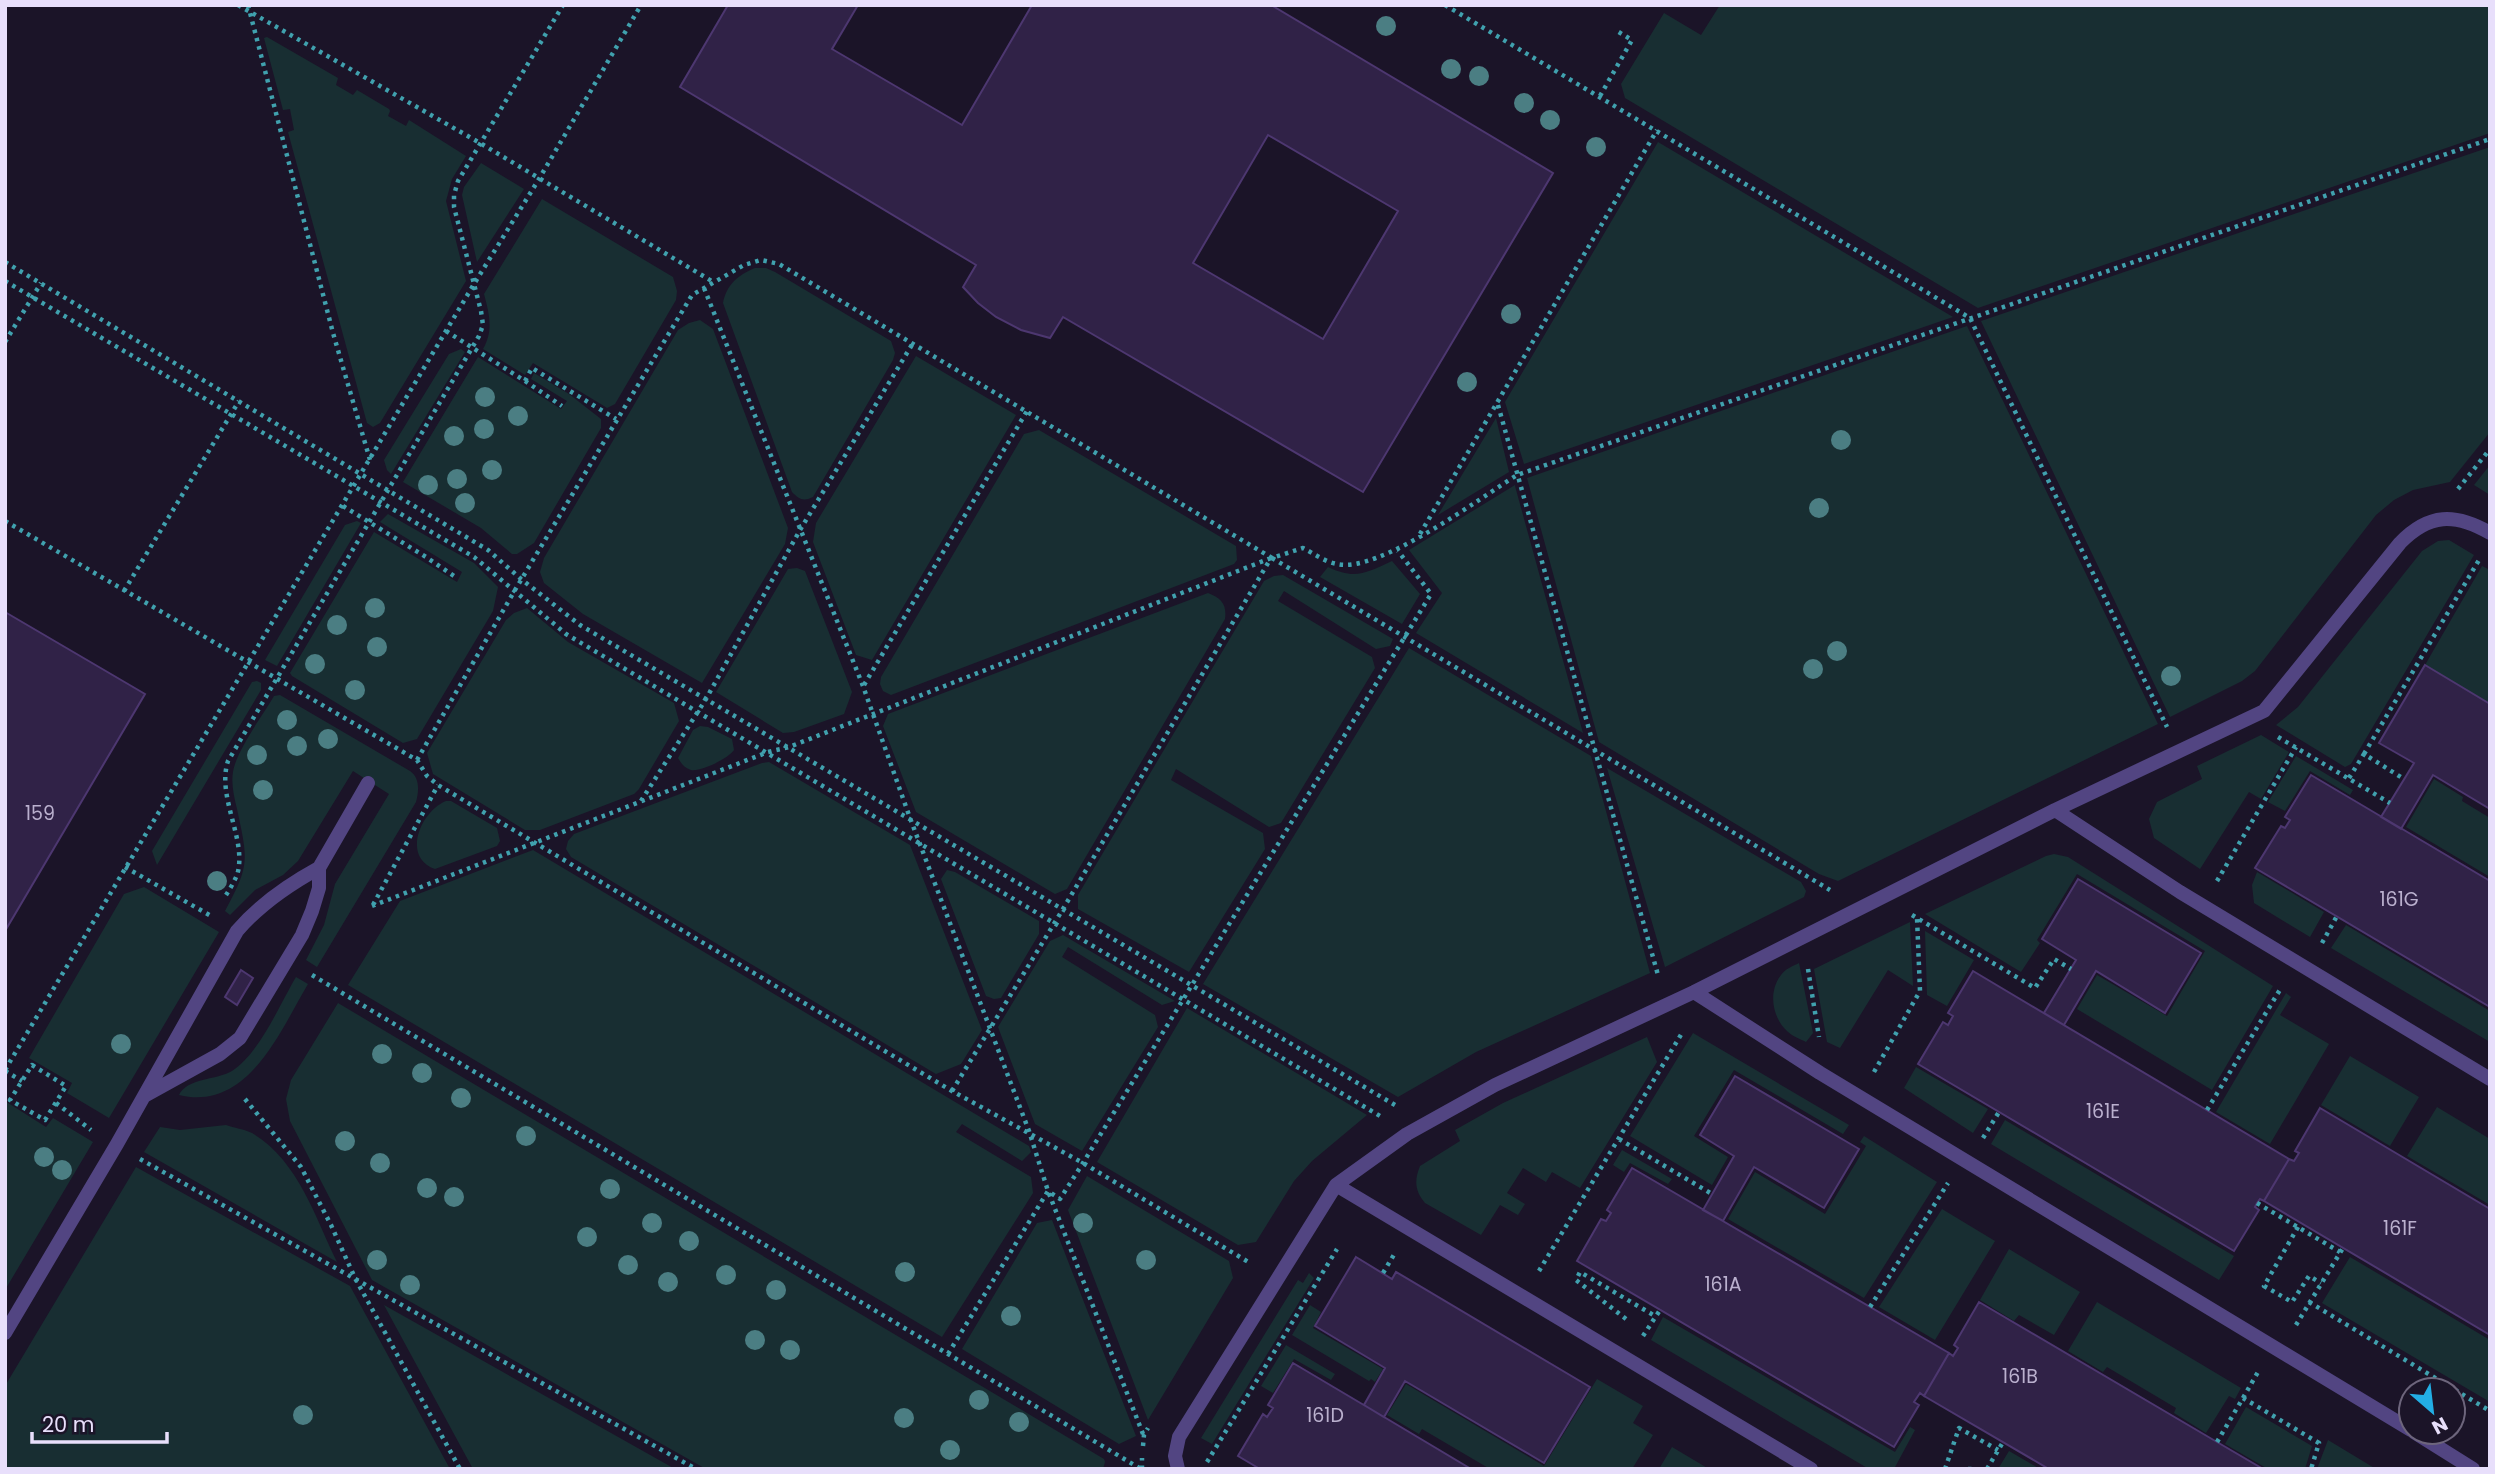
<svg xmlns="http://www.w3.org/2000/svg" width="2495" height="1474" font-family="Poppins,sans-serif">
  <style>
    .green { fill: #182e32 }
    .building { fill: #302247; stroke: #4d3770; stroke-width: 2; fill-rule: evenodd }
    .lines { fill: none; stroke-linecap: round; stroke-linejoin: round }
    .path { stroke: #40a1ae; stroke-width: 4.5; stroke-dasharray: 3.5 5; stroke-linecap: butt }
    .lane { stroke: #524582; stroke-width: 14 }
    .tree { fill: #4b7e83 }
    .labels { text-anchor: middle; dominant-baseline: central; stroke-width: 5; stroke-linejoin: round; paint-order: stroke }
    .number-label { font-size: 19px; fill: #bab0ce }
  </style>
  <rect width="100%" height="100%" fill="#1b1428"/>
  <path class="green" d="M1720,5h770v128l-512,175 -353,-210 -4,-14 43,-71 37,22z
    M267,37l71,41 -2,7 17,10 4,-5 32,19 1,2 -2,5 18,10 3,-6 57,36 -14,23 -6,22 20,80 -86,142 -7,4 -6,-4 -79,-291 6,-2 -4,-21 -7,1 -19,-72z
    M1658,142l295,175 -429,147 -19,-62z
    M2490,147v285l-40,50 -37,8 -19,10 -18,15 -121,156 -13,10 -72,36 -189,-396z
    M481,163l43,26 -47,73 -15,-67 2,-8z
    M542,199l131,78 4,14 -1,9 -61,104 -8,4 -3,-2 -71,-43 -8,12 -42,-26c11,-19 6,-36 1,-55z
    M755,268h11l9,4 116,69 4,12 -2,7 -80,137c-10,5 -14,2 -21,-5l-69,-189c4,-19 15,-28 32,-35z
    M700,320l13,9 75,199 -3,16 -83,139 -119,-69 -39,-31 -4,-11 4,-14 134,-228 11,-7z
    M1967,326l191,398 -320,157 -19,-7 -220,-132 -72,-264z
    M461,349l4,3 -74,122 -4,-4 -3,-10 65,-106z
    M916,356l100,59 -144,245 -16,-5 -43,-113 3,-19z
    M478,357l83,52 6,-8 -36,-22 3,-6 35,21 32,25v9l-67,115 -17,11h-5l-31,-26 -78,-46z
    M1496,418l13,54 -71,43z
    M1039,430l197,116 1,14 -3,4 -343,131 -8,-4 -3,-7 1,-7 143,-243z
    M2490,465v30l-16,-10z
    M1515,485v1l68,247 -167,-100 26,-40 -33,-43z
    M388,514l86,49 24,24 -5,24 -76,128 -14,4 -111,-67 -2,-3 84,-141 83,50 5,-10 -82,-50z
    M357,521l4,2 -84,143 -12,-6 80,-135z
    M2449,540l25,15 -123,209 -6,3 -69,-42 22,-18 124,-156 16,-10z
    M1392,561l28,33 -18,30 -82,-47 8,-10c27,13 38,6 64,-6z
    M2482,566l8,4v134l-65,-39z
    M797,568l8,3 47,121 -8,22 -50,18 -11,1 -67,-41 72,-123z
    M1283,575l110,64 -3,7 -14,3 -92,-58 -6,10 94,56 3,11 -94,155 -12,4 -93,-58 -5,11 92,53 2,16 -76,123 -111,-63v-14l186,-314 10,-5z
    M1208,593c13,5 19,11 17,26l-158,270 -12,5 -139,-82 -33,-86 5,-12z
    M527,608l41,34 106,61 5,18 -40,68 -5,5 -94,36h-15l-92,-56 -6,-21 79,-133 8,-7z
    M1409,648l182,108 59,217 -174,79 -78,45 -195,-113z
    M257,681l4,2v7l-104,175 -5,-14 100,-169z
    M280,695l130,76c10,7 9,20 6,31l-99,165 -11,-7 18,-35 11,-41 54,-90 -36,-23 -55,90 -15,14 -28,15 -25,25 -5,-4c25,-46 23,-51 12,-102 -3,-13 -6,-25 -4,-37 3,-21 30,-57 41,-76z
    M700,726l8,1 24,12 2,11c-5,8 -33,22 -43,20 -7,-2 -10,-7 -13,-12l15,-28z
    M2261,735l28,17 -28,47 -12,-7 -49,77 -46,-31 -5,-19 8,-17 45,-23 -5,-13z
    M2296,756l57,34 -3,5 -40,-24 -25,40 -17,-9z
    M769,762l141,83 72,185 -21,34 -25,10 -365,-217 -5,-8 2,-8 6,-7 188,-71z
    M1607,768l194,114 5,9 -2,6 -139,70z
    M2434,779l29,18 -1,4 28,17v59l-84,-50z
    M446,801h5l46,27 3,13 -3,5 -62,23c-34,-12 -14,-58 11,-68z
    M533,850l496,296 2,6 -9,9 -60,-37 -6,8 75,45 2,16 -91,144 -594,-352 52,-84z
    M2054,854l14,3 205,129 -61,104 -135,-81 20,-34 70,41 38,-65 -128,-77 -40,66 3,3 -19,29 -96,-58 121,-58z
    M947,870l8,2 84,49v13l-38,64 -7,1 -8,-3 -45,-117z
    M2257,872l67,40 -14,25 -56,-34 -2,-18z
    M144,887l75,45 -110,186 -42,-25 5,-10 -43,-25 95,-164z
    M1910,922l3,64 -25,-16 -48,78 -13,-6 -13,-73z
    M2346,925l144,86v31l-159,-94z
    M1925,931l49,29 -27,46 -20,-11z
    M1063,935l112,66 -13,4 -94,-58 -6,10 93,58 3,12 -76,124 -47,-27 -37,-97 52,-86z
    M1799,963l14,70 -7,9c-6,-3 -14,-6 -19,-11 -15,-14 -19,-39 -6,-56 4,-6 12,-9 18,-12z
    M296,977l12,7c-28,47 -60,128 -129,111 8,-17 38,-15 53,-24 27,-17 48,-67 64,-94z
    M2286,993l5,4 -11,18 49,29 -59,100 -54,-32z
    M338,1003l766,456 1,3 -2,7h-397l-334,-189 -82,-159 -4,-22 5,-19z
    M1187,1008l180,107 -55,46 -18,20 -38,61 -18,3 -141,-83z
    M1693,1033l156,92 -6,9 -109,-64 -40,66 34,21 -16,28 -82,-49z
    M1647,1037l10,25 -77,126 -28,-16 -6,10 -23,-14 -16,25 18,11 -7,11 -18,-10 -19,30 -56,-32c-10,-12 -11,-22 -5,-37l40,-25 -5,-11 48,-27z
    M2350,1056l69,41 -29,49 -69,-41z
    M1916,1067l72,42 -15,24 -69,-45z
    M5,1101l41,26 7,-9 40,24 -88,148z
    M2437,1107l53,32v66l-83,-49z
    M2005,1120l229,136 -15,24 -228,-136z
    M226,1125c8,3 18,4 26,8 46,27 63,84 85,129l-193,-110 16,-25 20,3z
    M1864,1136l73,46 -73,116 -136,-79 27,-47 70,42 41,-68 -6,-4z
    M1622,1150l50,29 -4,5 -38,-21 -6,9 -11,-7z
    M136,1167l214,119 100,183h-445v-83z
    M1087,1176l142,85 4,17 -85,142 -80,-210z
    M1942,1209l53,32 -60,99 -56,-33z
    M1052,1220l84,216 -17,8 -157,-95 75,-126z
    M2009,1249l71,43 -26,43 -35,-20 -5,6 -34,-21z
    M2350,1257l140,83v62l-168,-99z
    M1309,1273l5,5 -102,166 -11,-6 97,-158 5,3z
    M2097,1302l144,86 -6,11 -6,-3 -23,37 -32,-20 2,-5 -69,-41 -4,5 -35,-21z
    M384,1305l291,164h-202z
    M1310,1305l11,7 -8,16 70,41 -8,13 -4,-3 -2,2 -77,-46z
    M1663,1317l232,135 15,-25 5,3 -21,39h-25l-218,-129z
    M1286,1345l49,29 -4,6 -37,-21 -21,34 -12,-7z
    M1597,1379l46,27 -10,17 20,12 -21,34h-142l-68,-40 -3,5 -32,-19 19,-31 138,82z
    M2246,1407l66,39 -7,23h-37l-43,-25z
    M2328,1440l48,29h-59z
    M1672,1447l37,22h-50z
    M2009,1451l31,18h-42z"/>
  <path class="building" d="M728,5h130l-26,44 130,76 70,-120h239l282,168 -190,319 -300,-175 -13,21 -29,-8 -25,-13 -18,-14 -15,-16 13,-22 -296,-178zM1268,135l130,76 -75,128 -130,-76z
    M5,612l140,82 -140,237z
    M2425,665l65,39v105l-57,-34 -32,54 -20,-12 33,-54 -35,-20z
    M2311,775l179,106v126l-235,-139 26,-42 4,2 5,-8 -5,-3z
    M2078,879l123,74 -36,60 -69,-42 -32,54 -20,-12 32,-53 -34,-21z
    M241,970l12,8 -16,27 -12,-8z
    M1973,971l316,188 -25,42 -4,-2 -3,4 -2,4 4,3 -25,41 -316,-187 25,-42 5,3 5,-9 -5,-3z
    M1735,1076l124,73 -35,59 -70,-41 -31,54 -20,-11 31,-54 -34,-21z
    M2320,1108l170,101v126l-226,-134 25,-42 5,2 5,-8 -4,-2z
    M1632,1168l317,185 -25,43 -4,-3 -6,9 5,3 -25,42 -317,-186 24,-42 5,2 5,-8 -4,-3z
    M1356,1257l36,22 4,-7 194,115 -46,76 -139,-82 -21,36 -20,-12 21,-37 -70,-42z
    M1979,1302l238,140 46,27h-214l-125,-73 25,-43 4,3 5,-8 -4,-3z
    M1293,1363l91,54 87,52h-211l-22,-13 25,-42 4,3 6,-9 -5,-3z"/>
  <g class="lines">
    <path class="path" d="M238,5l242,138 235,140
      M248,5l85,328 37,127
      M1445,5l525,313 197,409
      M1600,96l32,-56 -15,-9
      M5,262l483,288 33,29 59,46 815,480
      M5,281l469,276 92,77 814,482
      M704,288l159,398 47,132 119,313 19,60 95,243
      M446,331l79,50 7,-13 84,51
      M5,342l36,-59
      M525,381l37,25
      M1498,405l160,570
      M2458,489l32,-40
      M343,506l83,51 31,21
      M5,521l412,239 10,16 11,9 514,306 131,72 167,100
      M1420,534l237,-404
      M1272,558l558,332
      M124,591l115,-190
      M864,685l163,-274
      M2278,737l112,66
      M2364,754l115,-194
      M417,760l98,-170 177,-295 52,-30 17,-5 18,4 493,294 31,-10c10,5 22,14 34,16 41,10 143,-66 180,-89l973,-336
      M2349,778l15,-24 40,25
      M641,801l65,-102 94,-169 113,-187
      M125,867l86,49
      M2217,881l79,-134
      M226,895c4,-6 8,-13 11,-20 11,-34 -21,-78 -9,-114l251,-425 4,-11 -2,-14 -27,-104v-12l4,-14 105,-176
      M373,905l65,-120
      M372,906l396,-154 21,-5 482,-189
      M1912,915l123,73 19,-29 17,10
      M2322,943l15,-27
      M1808,969l11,68
      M312,975l829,494
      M32,1065l34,21 -21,34 -35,-20z
      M5,1070l469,-786 65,-105 102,-174
      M5,1071l17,10
      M1874,1072l46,-81 -3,-73
      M952,1091l111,-182 208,-351
      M245,1099l56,68 30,58 24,53 105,191
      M56,1103l35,27
      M2207,1110l74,-122
      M1983,1138l16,-26
      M1619,1139l93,55
      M140,1159l556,310
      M2257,1203l83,49
      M2298,1227l-34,59 28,16 17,-26 12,7
      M1539,1271l143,-238
      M1383,1273l12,-20
      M2309,1302l181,109
      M1870,1307l78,-124
      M1626,1319l-50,-39 4,-8 75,44
      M2296,1325l47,-77
      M1643,1336l17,-26
      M948,1354l100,-163 12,8 23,-36 348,-569 -33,-43
      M2243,1398l15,-26
      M2217,1442l26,-44 76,45 -8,26
      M1143,1446l1,-11 4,-7
      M1207,1462l130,-213
      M1142,1469v-11
      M1945,1469l14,-41 39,22
      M1968,1469h4
      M1987,1469l16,-27"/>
    <path class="lane" d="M2055,810l125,82 310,187
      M1694,992l126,81 591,357
      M144,1096l76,-42 20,-16 62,-103 10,-24 7,-23v-20l49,-85
      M1336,1185l475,284
      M5,1333l112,-189 120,-213c23,-27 51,-46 82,-63
      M2414,1432l59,37
      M1178,1469l-3,-13 4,-19 157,-252 71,-51 88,-49 199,-93 361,-182 209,-99 136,-168c29,-30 55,-30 90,-10"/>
  </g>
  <g class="tree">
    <circle cx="1386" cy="26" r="10"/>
    <circle cx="1451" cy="69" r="10"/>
    <circle cx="1479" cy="76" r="10"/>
    <circle cx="1524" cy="103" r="10"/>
    <circle cx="1550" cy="120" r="10"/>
    <circle cx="1596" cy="147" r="10"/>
    <circle cx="1511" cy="314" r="10"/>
    <circle cx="1467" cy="382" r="10"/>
    <circle cx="485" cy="397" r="10"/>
    <circle cx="518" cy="416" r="10"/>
    <circle cx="484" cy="429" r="10"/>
    <circle cx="454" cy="436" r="10"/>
    <circle cx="1841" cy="440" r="10"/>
    <circle cx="492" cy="470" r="10"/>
    <circle cx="457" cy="479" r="10"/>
    <circle cx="428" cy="485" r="10"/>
    <circle cx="465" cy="503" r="10"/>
    <circle cx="1819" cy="508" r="10"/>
    <circle cx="375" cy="608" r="10"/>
    <circle cx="337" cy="625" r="10"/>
    <circle cx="377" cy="647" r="10"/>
    <circle cx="1837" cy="651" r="10"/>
    <circle cx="315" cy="664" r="10"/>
    <circle cx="1813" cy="669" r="10"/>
    <circle cx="2171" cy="676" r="10"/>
    <circle cx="355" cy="690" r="10"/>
    <circle cx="287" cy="720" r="10"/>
    <circle cx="328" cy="739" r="10"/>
    <circle cx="297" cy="746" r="10"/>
    <circle cx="257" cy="755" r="10"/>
    <circle cx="263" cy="790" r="10"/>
    <circle cx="217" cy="881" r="10"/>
    <circle cx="121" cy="1044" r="10"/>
    <circle cx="382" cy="1054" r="10"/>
    <circle cx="422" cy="1073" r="10"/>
    <circle cx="461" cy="1098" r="10"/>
    <circle cx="526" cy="1136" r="10"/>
    <circle cx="345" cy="1141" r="10"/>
    <circle cx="44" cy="1157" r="10"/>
    <circle cx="380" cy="1163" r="10"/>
    <circle cx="62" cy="1170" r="10"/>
    <circle cx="427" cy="1188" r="10"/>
    <circle cx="610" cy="1189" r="10"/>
    <circle cx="454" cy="1197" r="10"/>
    <circle cx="652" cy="1223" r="10"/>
    <circle cx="1083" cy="1223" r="10"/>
    <circle cx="587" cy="1237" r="10"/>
    <circle cx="689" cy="1241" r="10"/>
    <circle cx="377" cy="1260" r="10"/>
    <circle cx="1146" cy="1260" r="10"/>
    <circle cx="628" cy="1265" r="10"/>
    <circle cx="905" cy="1272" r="10"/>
    <circle cx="726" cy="1275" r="10"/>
    <circle cx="668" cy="1282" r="10"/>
    <circle cx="410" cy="1285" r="10"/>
    <circle cx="776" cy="1290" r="10"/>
    <circle cx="1011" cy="1316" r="10"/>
    <circle cx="755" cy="1340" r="10"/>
    <circle cx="790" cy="1350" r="10"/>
    <circle cx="979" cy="1400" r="10"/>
    <circle cx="303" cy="1415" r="10"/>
    <circle cx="904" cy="1418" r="10"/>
    <circle cx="1019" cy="1422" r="10"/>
    <circle cx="950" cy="1450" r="10"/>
  </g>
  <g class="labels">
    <g class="number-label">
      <text x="40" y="813">159</text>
      <text x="2399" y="899">161G</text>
      <text x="2103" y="1111">161E</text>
      <text x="2400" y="1228">161F</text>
      <text x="1723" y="1284">161A</text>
      <text x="2020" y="1376">161B</text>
      <text x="1325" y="1415">161D</text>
    </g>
  </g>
  <rect width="2495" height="1474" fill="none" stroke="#e8dffb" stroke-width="14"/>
  <g transform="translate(2432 1411) rotate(152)"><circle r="33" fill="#1b1428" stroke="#6d657c" stroke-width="2"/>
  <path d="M0-5L12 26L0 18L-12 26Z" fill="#23aee4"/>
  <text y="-10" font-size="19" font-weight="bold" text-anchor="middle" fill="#e8dffb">N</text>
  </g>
  <path d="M32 1432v10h135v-10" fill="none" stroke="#e8dffb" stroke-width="3.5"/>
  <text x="42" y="1432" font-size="21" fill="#e8dffb" stroke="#1b1428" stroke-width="5" paint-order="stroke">20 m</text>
</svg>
